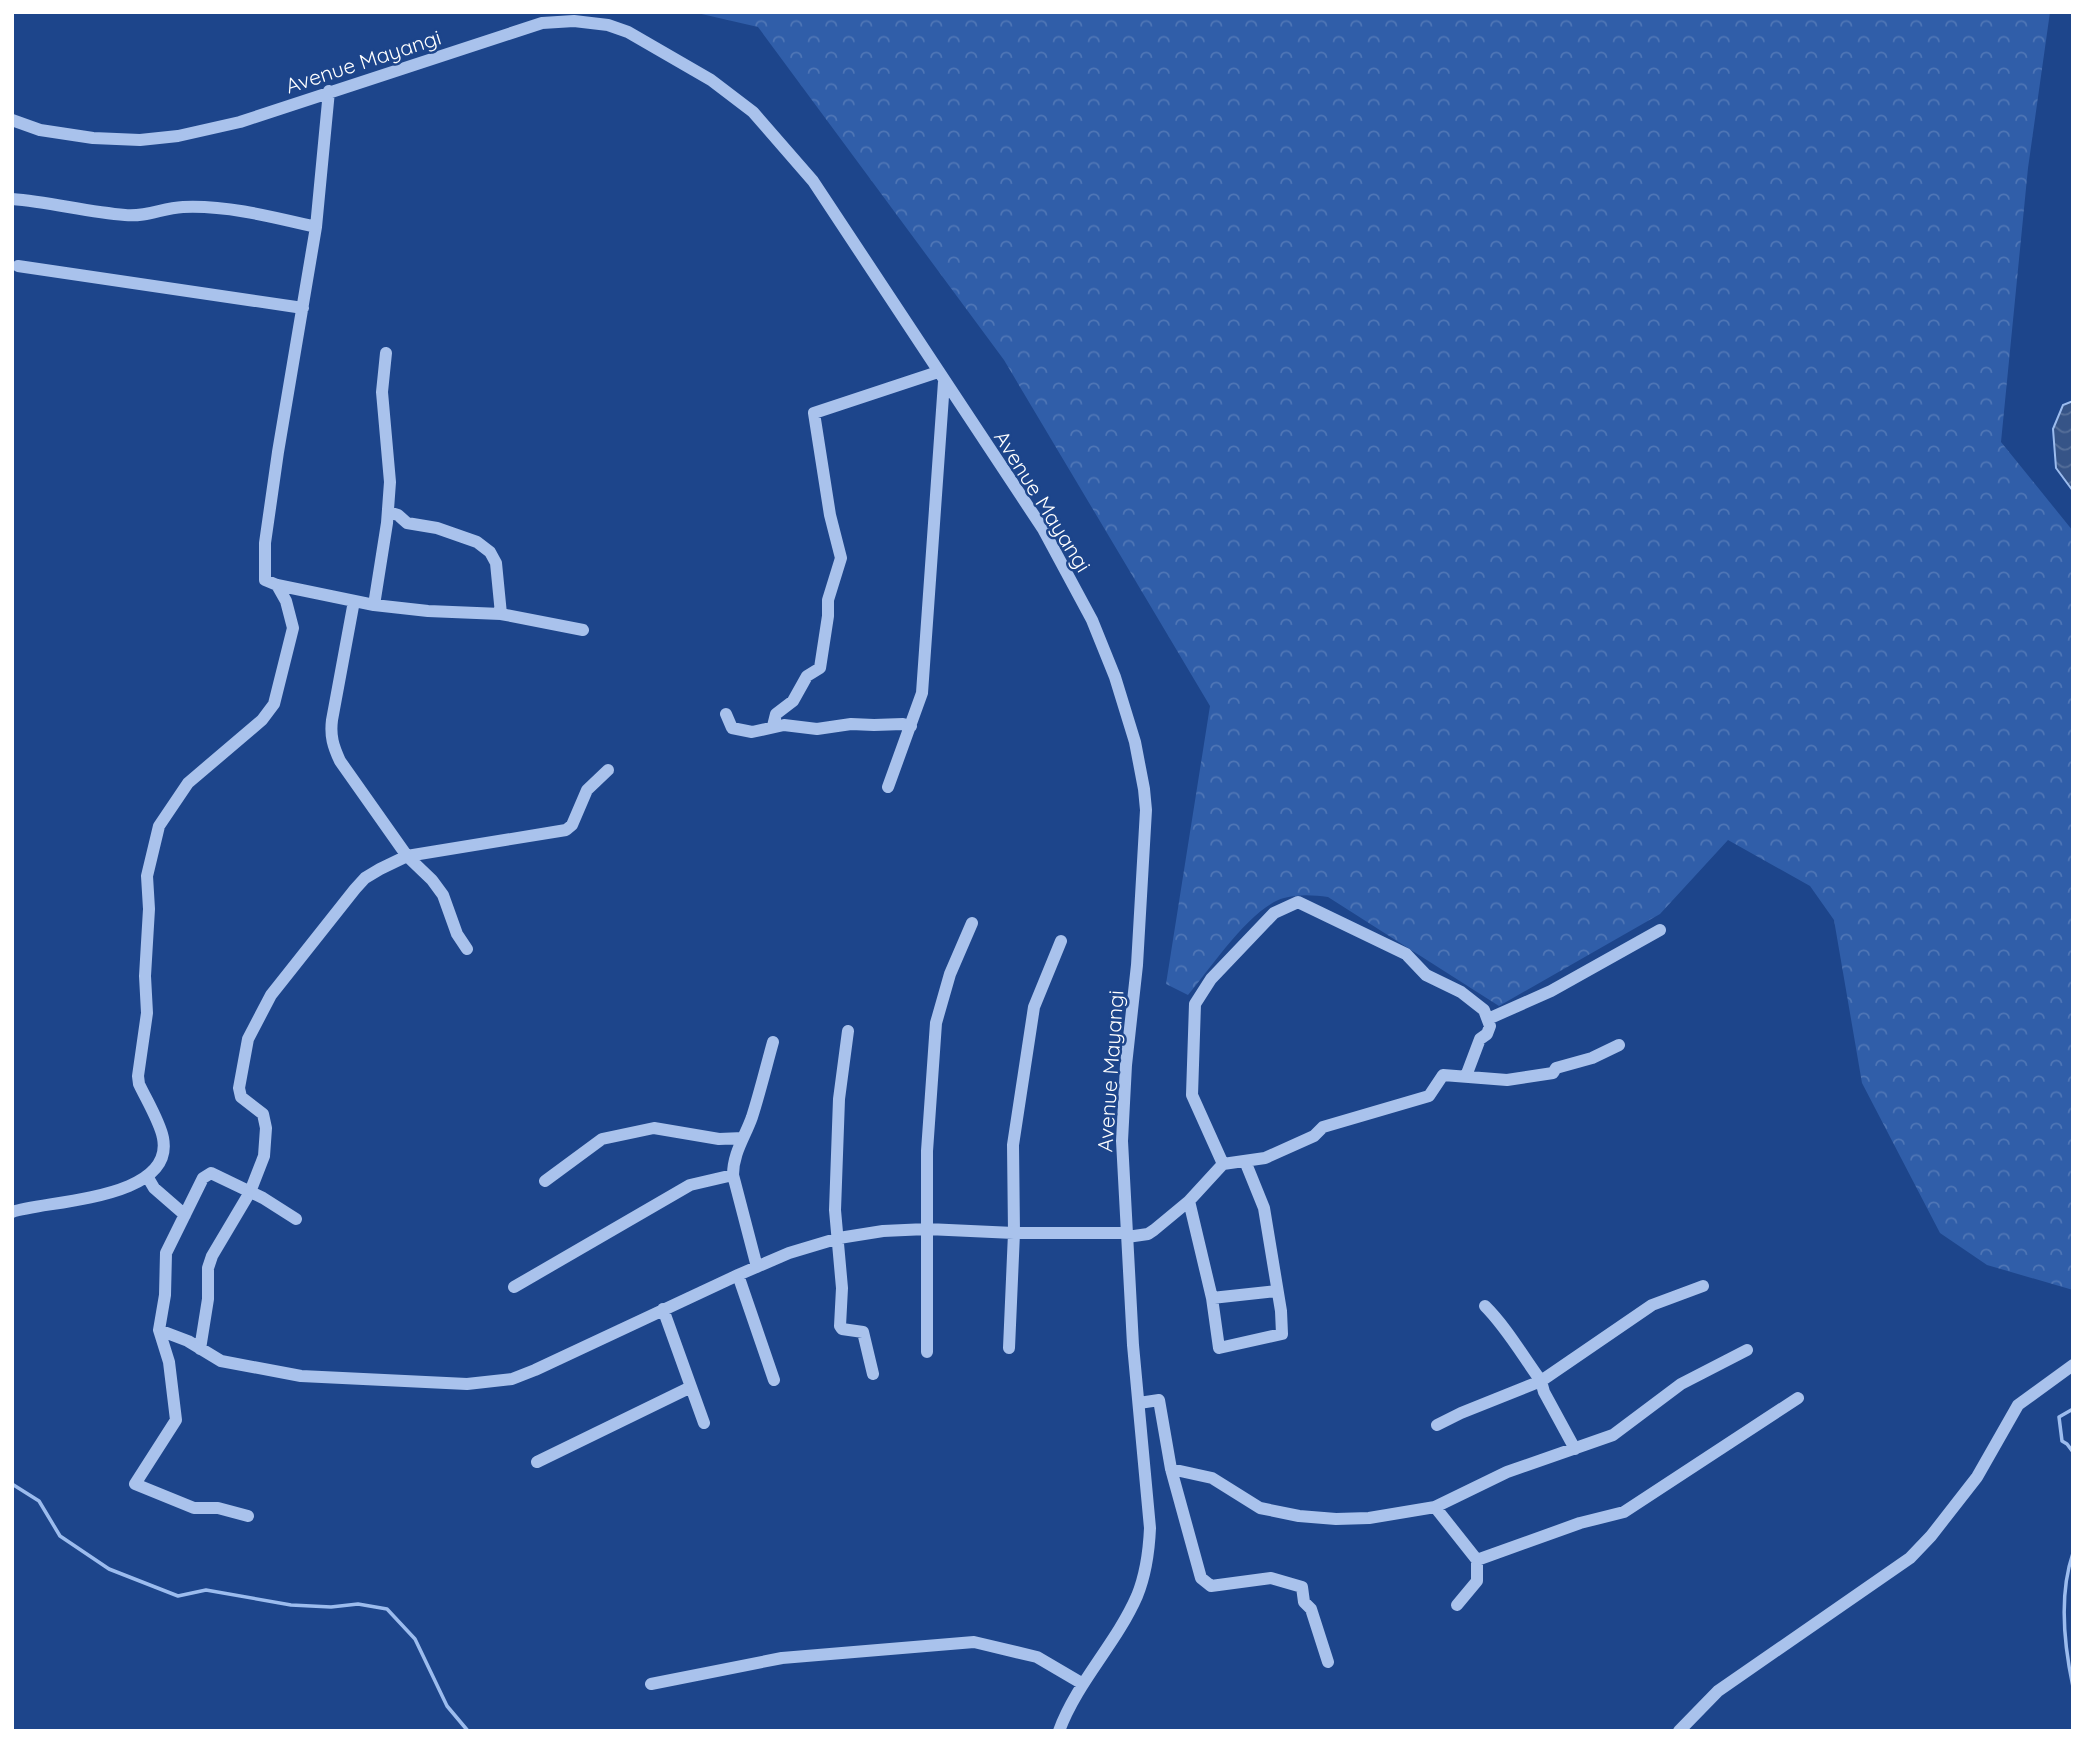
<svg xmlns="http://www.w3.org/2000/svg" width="2085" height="1743" font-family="Quicksand,sans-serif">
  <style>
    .forest { fill: url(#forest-crowns) }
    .water { fill: url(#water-waves); stroke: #9cbcee; stroke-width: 2 }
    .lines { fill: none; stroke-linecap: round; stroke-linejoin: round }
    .stream { stroke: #9cbcee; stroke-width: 3.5 }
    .minor { stroke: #a9c2ec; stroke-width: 12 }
    .labels { text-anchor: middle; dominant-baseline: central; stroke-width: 5; stroke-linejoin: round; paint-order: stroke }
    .street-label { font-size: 21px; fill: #fff; stroke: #1d458b }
  </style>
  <defs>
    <pattern id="forest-crowns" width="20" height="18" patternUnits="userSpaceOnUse" patternTransform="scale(1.75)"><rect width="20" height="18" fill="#305ea9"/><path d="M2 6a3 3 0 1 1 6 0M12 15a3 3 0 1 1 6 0" fill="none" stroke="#4f76b6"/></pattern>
    <pattern id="water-waves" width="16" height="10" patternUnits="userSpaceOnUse" patternTransform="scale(1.75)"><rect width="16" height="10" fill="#365487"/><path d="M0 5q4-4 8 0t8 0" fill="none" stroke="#546e99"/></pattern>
  </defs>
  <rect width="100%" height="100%" fill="#1d458b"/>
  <path class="forest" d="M693,12h1357l-22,156 -27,274 72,89v759l-86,-25 -47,-32 -78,-150 -28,-163 -24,-34 -82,-46 -68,74 -161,92 -171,-109c-14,-2 -29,-3 -44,1 -33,9 -73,70 -96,97l-22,-11 44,-278 -206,-346 -246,-333z"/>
  <path class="water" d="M2073,401v90l-17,-23 -3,-39 10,-24z"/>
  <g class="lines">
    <path class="stream" d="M2073,1409l-14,8 3,24 5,3 6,8
      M12,1484l27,17 21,35 49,33 69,27 28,-6 85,15 40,2 27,-3 29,5 28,30 32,67 21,25
      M2073,1553c-14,41 -9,92 0,134"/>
    <path class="minor" d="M329,91l-13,136 -38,225 -13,91v37l12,5 97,20 54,6 73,3 82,16
      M12,120l28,10 53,8 47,2 38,-4 62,-14 302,-99 32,-2 34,4 20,7 83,48 42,32 60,69 230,348 49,91 23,57 20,65 9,47 2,21 -9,155 -11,100 -4,76 11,204 17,183c-1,23 -4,46 -13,68 -21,48 -60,86 -78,135
      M12,199c38,3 75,13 113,16 23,2 37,-7 58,-8 44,-2 90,10 133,20
      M18,266l285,42
      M388,512l10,3 9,8 30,5 40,14 13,10 6,11 5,51
      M354,601l-22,119c-2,16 1,26 8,41l67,95 25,24 11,15 14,39 10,15
      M374,605l13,-82 3,-41 -8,-90 4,-39
      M726,714l6,14 20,4 32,-7 33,4 34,-5 23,1 29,-1 8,2
      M773,726l3,-12 17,-13 14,-25 13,-8 8,-52v-16l13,-42 -11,-43 -16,-102 124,-41
      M888,787l34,-94 22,-311
      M1488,1019l63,-28 109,-61
      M848,1031l-9,68 -4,111 7,78 -2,38 2,3 21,3 10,42
      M1223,1164l-31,-69 3,-91 16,-25 63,-66 24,-11 108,52 20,21 35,17 23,18 6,16 -3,8 -7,5 -14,37
      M147,1176l7,12 31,27
      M545,1181l57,-42 52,-11 65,11 24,-1
      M1189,1201l23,97 7,50 63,-14 -1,-23 -17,-103 -19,-47
      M12,1212c36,-12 163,-12 151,-74 -3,-16 -17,-39 -24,-54l-1,-8 9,-63 -2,-37 4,-67 -2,-33 12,-50 29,-43 74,-63 12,-16 19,-76 -7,-27 -9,-16
      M1127,1237l21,-3 6,-4 35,-29 34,-37 42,-6 49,-22 9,-9 106,-31 14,-21 64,5 46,-7 3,-5 36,-10 27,-13
      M757,1267l-24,-92c0,-22 12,-38 19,-58 8,-25 14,-50 21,-75
      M738,1275l36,105
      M514,1287l176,-102 43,-10
      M1212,1298l65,-7
      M663,1309l41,114
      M159,1330l29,11 33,20 80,15 166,8 45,-5 23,-9 203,-95 51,-22 50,-15 44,-7 44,-2 87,4h112
      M1009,1348l5,-115 -1,-88 21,-138 27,-66
      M200,1349l8,-50v-31l4,-12 38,-64 14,-36 2,-28 -3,-14 -22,-17 -2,-9 9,-49 23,-44 84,-106 10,-11 15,-9 27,-13 159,-26 6,-5 15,-35 21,-20
      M927,1352v-201l9,-128 14,-49 22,-51
      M1139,1403l20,-3 12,69 30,109 10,8 60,-8 31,9 2,15 7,7 17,53
      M1437,1425l24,-12 80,-32c-19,-26 -34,-53 -56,-75
      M1575,1449l-31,-57 -3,-11 111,-76 51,-19
      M537,1462l154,-75
      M1171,1469l41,9 48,30 39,8 37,3 33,-1 66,-11 72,-35 106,-37 68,-51 66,-34
      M1435,1507l42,53v21l-20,24
      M248,1516l-30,-8h-24l-59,-24 41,-64 -7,-58 -10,-32 6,-35 1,-42 37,-75 8,-5 52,25 33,21
      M1477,1560l103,-37 44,-11 174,-114
      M651,1684l131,-26 192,-16 63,15 46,27
      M1679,1731l39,-40 192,-133 21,-22 46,-59 41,-72 55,-40"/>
  </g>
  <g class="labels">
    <g class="street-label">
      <text transform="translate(363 61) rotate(-18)">Avenue Mayangi</text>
      <text transform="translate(1043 501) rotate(58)">Avenue Mayangi</text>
      <text transform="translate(1110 1071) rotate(-86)">Avenue Mayangi</text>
    </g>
  </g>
  <rect width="2085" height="1743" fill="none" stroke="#ffffff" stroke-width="28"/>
</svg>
